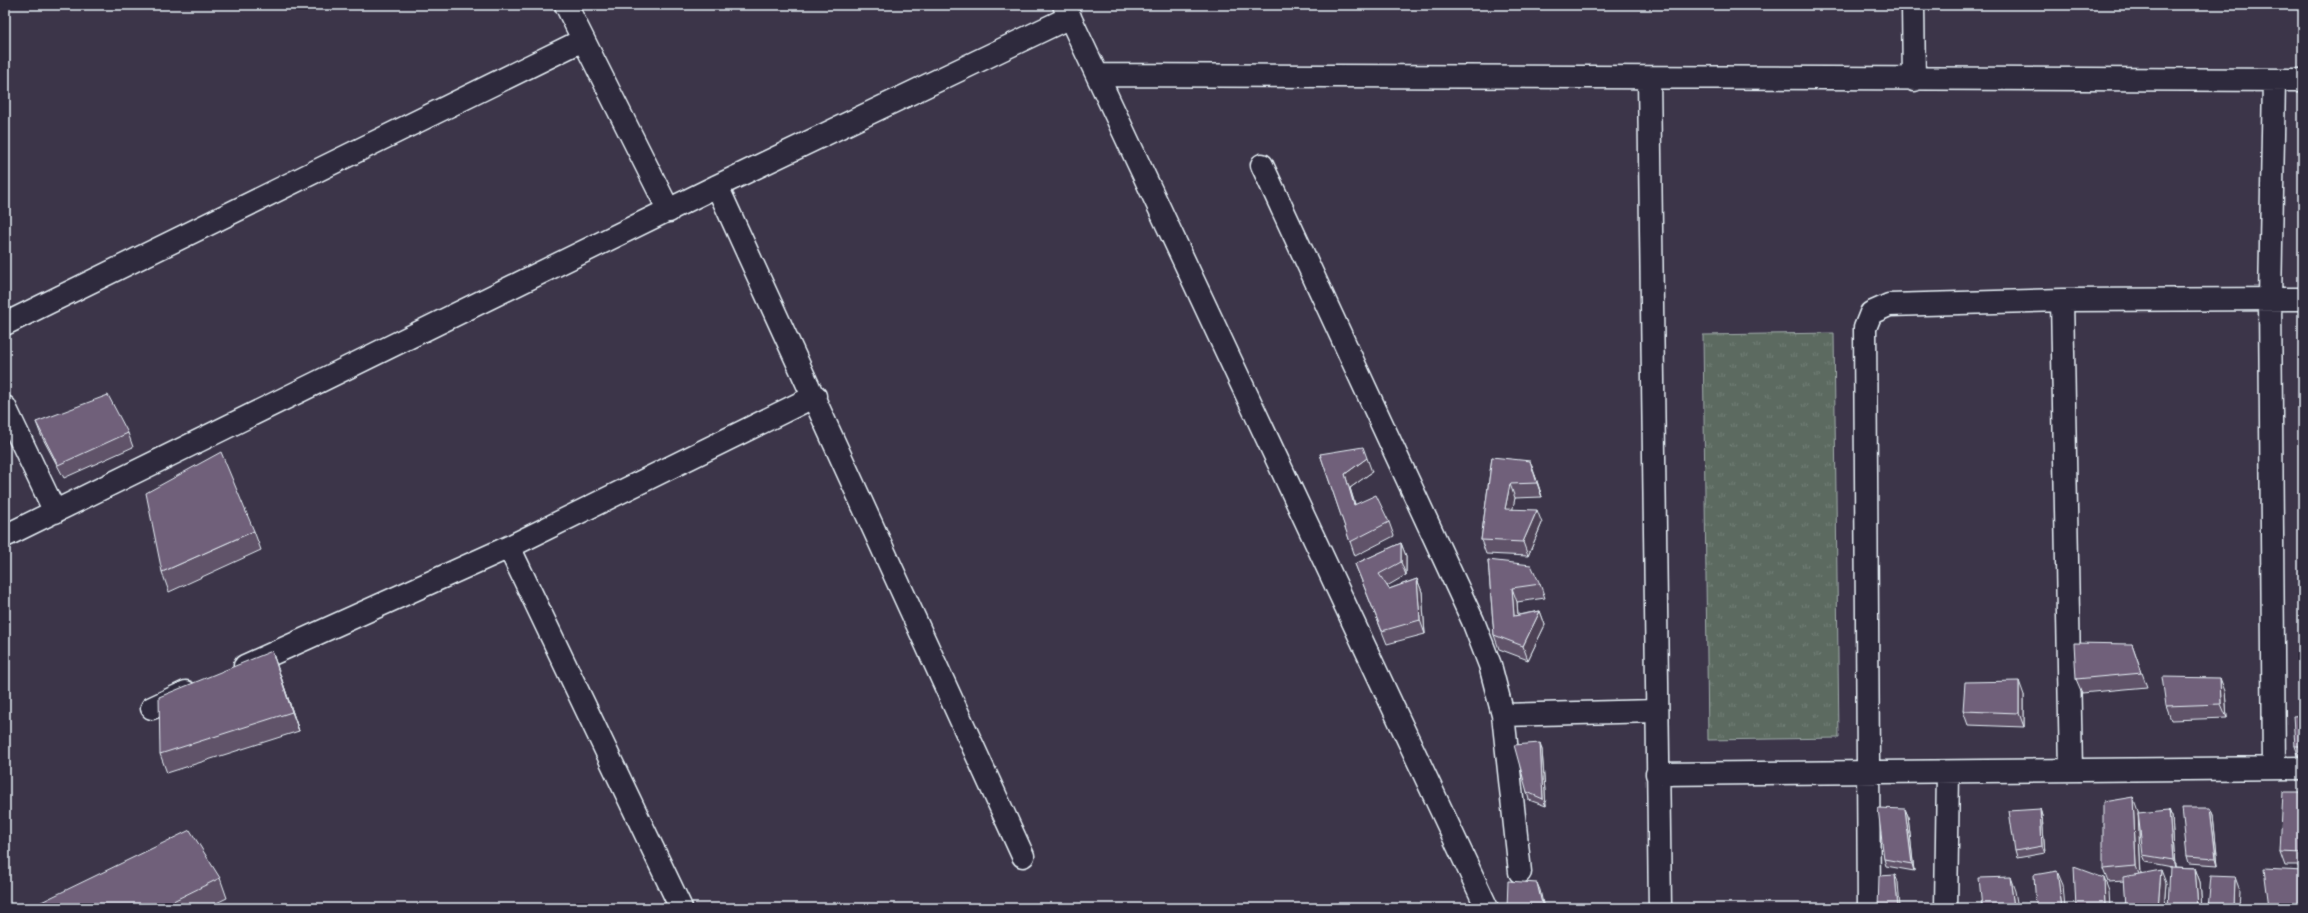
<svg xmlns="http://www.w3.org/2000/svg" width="2308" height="913" font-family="Mali,sans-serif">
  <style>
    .park { fill: url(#park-tufts); stroke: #a2aeac }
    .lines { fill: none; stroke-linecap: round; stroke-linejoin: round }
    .minor-casing { stroke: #e8f1f8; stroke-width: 25 }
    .minor { stroke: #2f2a3d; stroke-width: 22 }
    .wall { fill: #605369; stroke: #e8f1f8 }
    .shaded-wall { fill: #4e4355; stroke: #e8f1f8 }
    .building { fill: #70607a; stroke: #e8f1f8 }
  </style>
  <defs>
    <pattern id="park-tufts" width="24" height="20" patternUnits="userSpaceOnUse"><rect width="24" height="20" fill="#5c6a60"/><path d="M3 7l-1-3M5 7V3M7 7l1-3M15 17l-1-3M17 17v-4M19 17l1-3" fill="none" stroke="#738078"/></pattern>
  </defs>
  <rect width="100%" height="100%" fill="#3c3549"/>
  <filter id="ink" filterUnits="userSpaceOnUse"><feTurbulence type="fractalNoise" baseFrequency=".025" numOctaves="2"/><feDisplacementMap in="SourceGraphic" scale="8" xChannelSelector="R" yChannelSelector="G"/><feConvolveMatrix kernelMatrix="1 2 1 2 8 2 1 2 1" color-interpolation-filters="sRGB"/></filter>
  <g filter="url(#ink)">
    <path class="park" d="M1834,333l5,405 -131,2 -5,-405z"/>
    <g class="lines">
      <defs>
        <path id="minor" d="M566,5l103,206
          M1064,5l33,70 1206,5
          M1913,5l1,75
          M1097,75l390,833
          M1649,78l11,830
          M2274,80l-4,220 4,468
          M1262,165l211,456 17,44 13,50 17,157
          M717,186l306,670
          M2062,300l9,470
          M5,324l578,-284
          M5,407l50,105
          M5,536l712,-350 353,-169
          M509,547l172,361
          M245,666l264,-119 306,-151
          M152,708l34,-16
          M1503,715l153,-4
          M1657,774l646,-6
          M1869,908l-4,-580 6,-15 18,-8 173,-5 241,-1
          M1946,908l2,-136"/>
      </defs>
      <use href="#minor" class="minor-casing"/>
      <use href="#minor" class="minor"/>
    </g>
    <path class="wall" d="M36,422l92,11 5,14 -69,31 -23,-43z
      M1320,454l52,18 -22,16 5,16 34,18 5,14 -39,20z
      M1492,457l43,18 7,22 -27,1 -3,11 30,14 -14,33 -42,-2 -5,-14z
      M254,531l7,19 -92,42 -7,-20z
      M1401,543l5,13v19l-19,11 2,3 28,-10 5,13 3,42 -38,10 -32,-80z
      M1488,560l52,24 5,14 -28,4 1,13 22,-4 5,14 -17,35 -29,-11 -5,-14z
      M2132,644l15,43 -65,6 -6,-14z
      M279,671l20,60 -132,42 -7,-19z
      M2225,691l2,27 -56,2 -5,-14z
      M2024,695v32l-56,-2 -5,-14z
      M2303,715v45h-3l-5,-14z
      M1540,743l2,7 4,56 -17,-6 -2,-8z
      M2303,792v74h-18l-5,-14z
      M2210,808l3,7 5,50 -29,-2 -2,-7z
      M1905,809l3,7 6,55 -28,-5 -2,-7z
      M2040,809l2,7 3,37 -28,5 -2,-7z
      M2169,810l3,7 3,50 20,1 5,14 2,26h-34l4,-41 -26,-5 -3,-7z
      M2138,811l3,63 25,9 -2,25h-39l-1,-27 -16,1 -5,-13z
      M220,878l7,20 -21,10h-177z"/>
    <path class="shaded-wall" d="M1367,458l5,14 -22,16 9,31 -5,-14 -9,-31z
      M1530,461l5,14 7,22 -5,-14z
      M1510,484l5,14 -5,25 -5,-14z
      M1537,510l5,13 -14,33 -5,-14z
      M1401,543l5,13v19l-5,-13z
      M1417,579l5,13 3,42 -5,-14z
      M1512,588l5,14 2,28 -5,-14z
      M1540,611l5,14 -17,35 -5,-14z
      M272,651l7,20 20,60 -7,-19z
      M2220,678l5,13 2,27 -6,-14z
      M2019,681l5,14v32l-5,-14z
      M1540,743l2,7 4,56 -3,-7z
      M2133,797l5,14 3,69 -5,-14z
      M2210,808l3,7 5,50 -2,-7z
      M1905,809l3,7 6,55 -2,-7z
      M2040,809l2,7 3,37 -3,-7z
      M2169,810l3,7 3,50 -2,-7z
      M2195,868l5,14 2,26h-4z
      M2161,870l5,13 -2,25h-6z
      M2057,871l6,14 2,23h-3z
      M1895,875l3,7 2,26h-2z
      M2010,877l5,14 3,17h-4z
      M2235,877l5,14 -1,17h-5z
      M2104,878l5,13 1,17h-5z
      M1537,883l3,7 4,18h-1z"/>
    <path class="building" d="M108,395l20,38 -70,32 -22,-43z
      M1363,447l4,11 -22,16 9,31 22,-10 13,27 -39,20 -30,-88z
      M221,452l33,79 -92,41 -16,-79z
      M1492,457l38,4 7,22 -27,1 -5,25 32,1 -14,32 -42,-2z
      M1401,543v19l-22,12 10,15 28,-10 3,41 -38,11 -27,-67z
      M1488,560l43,5 9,19 -28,4 2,28 26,-5 -17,35 -29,-11z
      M2074,643l58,1 10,29 -66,6z
      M272,651l20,61 -132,42 -1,-57z
      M2162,677l58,1 1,26 -55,2z
      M2019,681v32l-56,-2 2,-29z
      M2303,715v31h-8l-2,-30z
      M1540,743l3,56 -16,-7 -13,-47z
      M2283,792h20v61l-23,-1z
      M2133,797l3,69 -33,3v-67z
      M1878,808l27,1 7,55 -28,-5z
      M2182,808h28l6,50 -29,-2z
      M2040,809l2,37 -27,5 -6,-40z
      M2169,810l4,50 -30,-5 -5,-42z
      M190,830l30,48 -61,30h-130z
      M2074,867l30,11 1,30h-29z
      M2170,867l25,1 3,40h-30z
      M2264,869l39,2v37h-34z
      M2161,870l-3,38h-33l-2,-31z
      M2057,871l5,37h-26l-2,-33z
      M1895,875l3,33h-20l1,-32z
      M2211,876l24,1 -1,31h-26z
      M2010,877l4,31h-32l-3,-30z
      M1508,881l29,2 6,25h-36z"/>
  </g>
  <rect width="2308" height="913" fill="none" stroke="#2f2a3d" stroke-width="20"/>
  <rect x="10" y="10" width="2288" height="893" fill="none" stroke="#e8f1f8" stroke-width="1.5" filter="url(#ink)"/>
</svg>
